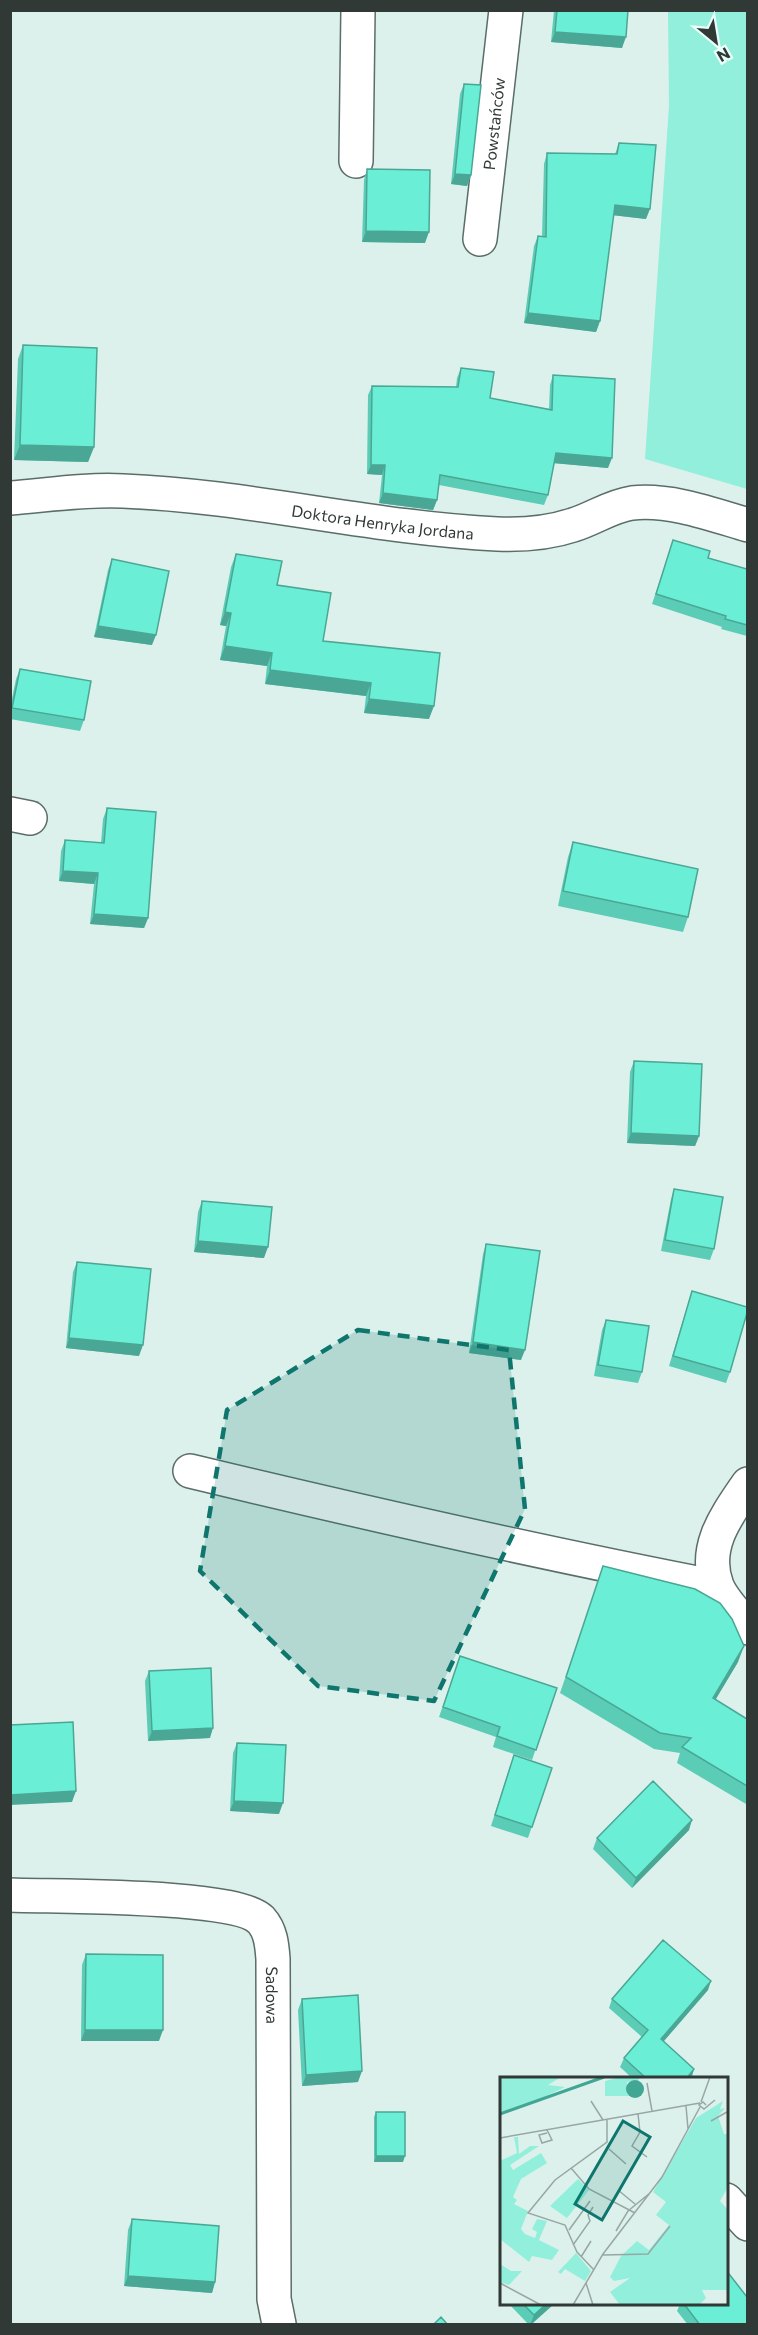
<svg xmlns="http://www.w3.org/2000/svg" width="758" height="2335" font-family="Commissioner,sans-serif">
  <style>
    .green { fill: #92efdb }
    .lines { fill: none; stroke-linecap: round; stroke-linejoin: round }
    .minor-casing { stroke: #5b6d69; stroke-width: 36 }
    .minor { stroke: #fff; stroke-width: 33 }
    .wall { fill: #5bcdb7 }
    .shaded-wall { fill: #4aa795 }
    .building { fill: #6aeed5; stroke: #4aa795; stroke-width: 1.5 }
    .marked { fill: #0f766e; fill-opacity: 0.2; stroke: #0f766e; stroke-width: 4.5; stroke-dasharray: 12 8; stroke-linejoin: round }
    .labels { text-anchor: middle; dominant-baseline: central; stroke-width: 6; stroke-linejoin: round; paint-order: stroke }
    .street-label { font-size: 16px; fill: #313937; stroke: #eafffa }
    .inset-river { fill: none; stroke: #41a694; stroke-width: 3 }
    .inset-road { fill: none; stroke: #98a7a4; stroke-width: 1.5 }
    .view { fill: #0f766e; fill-opacity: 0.15; stroke: #0f766e; stroke-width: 3 }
    .inset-edge { fill: none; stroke: #313937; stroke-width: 3 }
  </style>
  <rect width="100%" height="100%" fill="#ddf1ec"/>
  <path class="green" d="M668,11h79v478l-102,-30 24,-353z"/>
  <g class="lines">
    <defs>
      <g id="minor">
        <path d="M356,161l2,-151"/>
        <path id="s1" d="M480,239l26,-229"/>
        <path id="s2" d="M10,498c38,-3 76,-9 113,-7 126,5 249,37 374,43 25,1 52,-1 76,-9 20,-6 38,-19 59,-22 39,-4 79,11 116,22"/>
        <path d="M10,814l20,4"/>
        <path d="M190,1471c175,42 351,82 527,116"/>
        <path d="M748,1484c-21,31 -46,63 -31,102 6,15 21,29 31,42"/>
        <path id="s3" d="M10,1895c45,2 225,-1 251,25 10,11 11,26 12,39l1,340 5,25"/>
        <path d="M726,2200l22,24"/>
      </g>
    </defs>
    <use href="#minor" class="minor-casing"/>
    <use href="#minor" class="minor"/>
  </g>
  <path class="wall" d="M554,10h74l-6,38 -71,-6z
    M464,84l7,91 -4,11 -16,-2 9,-90z
    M619,143l27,76 -33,-4 -13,106 -4,11 -72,-9 10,-77 4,-10h4l2,-72 3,-11 68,1z
    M367,169l58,74 -63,-1 2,-62z
    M23,345l71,102 -6,15 -74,-2 4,-101z
    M461,368l29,30 59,11 1,-24 3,-10 55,93 -54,-5 -6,32 -4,10 -105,-20 -2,15 -4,10 -54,-7 3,-28 -15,-1 1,-79 4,-9 84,1 1,-9z
    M670,550l38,8 39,11v67l-26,-7 1,-2 -70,-23z
    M236,554l41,31 46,56 106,78 -65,-6 2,-17 -101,-12 2,-18 -47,-6 6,-34 -6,-1 11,-58z
    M112,559l40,86 -58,-8 14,-67z
    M20,669l64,51 -4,11 -70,-12v-11l6,-29z
    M107,808l41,110 -4,10 -54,-4 4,-40 -35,-3 2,-30 4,-11 36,3 2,-24z
    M573,842l115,75 -5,15 -125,-26 10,-49z
    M634,1061l65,75 -4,10 -68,-3 3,-71z
    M674,1189l40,60 -4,11 -49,-9 10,-52z
    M202,1201l62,57 -70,-6 4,-40z
    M486,1244l35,116 -52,-7 14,-99z
    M77,1262l62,94 -73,-8 7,-76z
    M692,1291l38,81 -4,11 -57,-17z
    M606,1320l36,52 -4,11 -44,-7 8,-46z
    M598,1582l140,80 -23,38 32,19v83l-1,2 -69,-41 3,-10 -26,-4 -94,-56z
    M460,1656l97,32 -25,72 -39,-13 3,-10 -57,-20z
    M149,1671l61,67 -62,3 -3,-60z
    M237,1743l42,71 -49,-3 3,-58z
    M510,1766l42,2 -24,70 -37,-12z
    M689,1830l-57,58 -39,-39 4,-11z
    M86,1954l73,87h-78l1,-76z
    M708,1990l-45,52 31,27 -3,10h-58l-13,-12 4,-9 18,-21 -33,-29 3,-9z
    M302,1999l56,83 -56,4 -4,-76z
    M376,2112l27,50h-29v-45z
    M132,2219l83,63 -3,11 -88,-7 4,-56z
    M509,2304h45l-23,21h-2z
    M680,2304h46l21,21h-59l-11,-14z"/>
  <path class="shaded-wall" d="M555,32l71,5 -4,11 -71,-6z
    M455,174l16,1 -4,11 -16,-2z
    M615,205l35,4 -4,10 -35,-4z
    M366,231l63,1 -4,11 -63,-1z
    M528,313l72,8 -4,11 -72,-9z
    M20,445l74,2 -6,15 -74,-2z
    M556,453l56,5 -4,10 -56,-5z
    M371,465h14l-3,10 -15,-1z
    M383,493l54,7 -4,10 -54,-7z
    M225,612l6,1 -5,13 -6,-1z
    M98,626l58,9 -4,10 -58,-8z
    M225,646l47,7 -5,13 -47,-6z
    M270,670l101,13 -5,13 -101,-12z
    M369,699l65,7 -5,13 -65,-6z
    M63,871l35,2 -4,11 -35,-3z
    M94,914l54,4 -4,10 -54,-4z
    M631,1133l68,3 -4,10 -68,-3z
    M198,1241l70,6 -4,11 -70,-6z
    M69,1338l74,7 -4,11 -73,-8z
    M473,1342l52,8 -4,10 -52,-7z
    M744,1646l-6,16 -31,52 6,-16z
    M213,1728l-3,10 -62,3 4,-10z
    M76,1791l-4,11 -62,3v-10z
    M234,1801l49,2 -4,11 -49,-3z
    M692,1820l-3,10 -57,58 4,-10z
    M711,1981l-3,9 -51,59 4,-10z
    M85,2030h78l-4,11h-78z
    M694,2069l-3,10h-5z
    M362,2071l-4,11 -56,4 4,-11z
    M376,2156h29l-2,6h-29z
    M128,2276l87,6 -3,11 -88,-7z
    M546,2304h8l-24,21 4,-10z"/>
  <path class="building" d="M557,10h71l-2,27 -71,-5z
    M464,84l17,1 -10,90 -16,-1z
    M619,143l37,2 -6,64 -35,-4 -15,116 -72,-8 10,-77 8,1 1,-84 70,1z
    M367,169l63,1 -1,62 -63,-1z
    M23,345l74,3 -3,99 -74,-2z
    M461,368l33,4 -4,26 62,12 1,-35 62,4 -3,79 -56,-5 -8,42 -108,-20 -3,25 -54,-7 2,-28h-14l1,-79 86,1z
    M673,540l37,11 -2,7 39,11v56l-22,-6 1,-3 -70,-22z
    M236,554l46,7 -5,24 54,8 -8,48 117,12 -6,53 -65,-7 2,-16 -101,-13 2,-17 -47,-7 6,-33 -6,-1z
    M112,559l57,12 -13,64 -58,-9z
    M20,669l71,12 -7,39 -72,-12z
    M107,808l49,4 -8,106 -54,-4 4,-41 -35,-2 2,-31 39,3z
    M573,842l125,27 -10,48 -125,-26z
    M634,1061l68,3 -3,72 -68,-3z
    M674,1189l49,8 -9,52 -49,-9z
    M202,1201l70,6 -4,40 -70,-6z
    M486,1244l54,7 -15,99 -52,-8z
    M77,1262l74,7 -8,76 -74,-7z
    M692,1291l55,16v6l-17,59 -57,-16z
    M606,1320l43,6 -7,46 -44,-7z
    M603,1566l92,23 25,14 12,16 12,27 -31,52 34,21v67l-65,-39 9,-9 -31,-5 -94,-56z
    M460,1656l97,32 -21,62 -39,-14 3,-9 -57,-20z
    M211,1668l2,60 -61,3 -3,-60z
    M73,1722l3,69 -66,4v-70z
    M237,1743l49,2 -3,58 -49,-2z
    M514,1755l38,13 -20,59 -37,-12z
    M653,1781l39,39 -56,58 -39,-40z
    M663,1940l48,41 -50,58 33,30 -8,10h-39l-23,-21 24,-28 -36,-31z
    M86,1954l77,1v75h-78z
    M358,1995l4,76 -56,4 -4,-76z
    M376,2112h29v44h-29z
    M132,2219l87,7 -4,56 -87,-6z
    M726,2270l21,27v28h-47l-16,-21h42z
    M523,2304h23l-12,11z
    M441,2317l7,8h-15z"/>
  <path class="marked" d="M358,1330l151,20 16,159 -91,192 -116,-15 -118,-115 27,-161z"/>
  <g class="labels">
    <g class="street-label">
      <text stroke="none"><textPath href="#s1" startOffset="116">Powstańców</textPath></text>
      <text stroke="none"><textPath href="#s2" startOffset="375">Doktora Henryka Jordana</textPath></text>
      <text stroke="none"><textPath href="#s3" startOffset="332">Sadowa</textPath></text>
    </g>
  </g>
  <g transform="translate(500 2077)">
    <rect width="228" height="228" fill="#ddf1ec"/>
    <path d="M0,0h61l-13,8 17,2 -39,19 -26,6zM121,0h19l-2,4 -11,1 1,14h-23v-15zM223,24l-3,8 5,-1 -7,8 6,18h4v53l-8,14 8,9v80h-26l4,8 -7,7h-79l-10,-13 20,-14 -16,3 -4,-4 11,-21 16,-15 12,9 20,-25 -13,-10 10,-13 -13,-10 43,-74zM14,60h4l1,17 11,-8h9l-29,19 3,5 28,-17 6,10 -26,16 -8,18 4,3 -3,4 14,7 -7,18 4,5 10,4 2,-6 -5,-3 5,-10 10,2 -8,19 20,10 -7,10 -20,-4 -3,6 -29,-23v-78l17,-8zM78,102l11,11 -22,28 -17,-12zM76,176l15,18 -6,10 -20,-12 -4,5 -3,-2zM0,187l11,7h11l-13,14 -9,-3z" fill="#92efdb"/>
    <path d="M126 12a9 9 0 1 1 18 0a9 9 0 1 1-18 0Z" fill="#41a694"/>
    <path class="inset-river" d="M0,37l104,-37"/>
    <path class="inset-road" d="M147,6l5,28M91,24l12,19M201,25l9,-25M206,28l-3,-3 -4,3 5,4 11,-9M186,29l2,23M138,37l2,18 -8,14 15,11M211,44l16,-9M47,53l5,10 -10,3 -3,-8 8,-2M0,61l200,-35M109,72l17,15M71,91l18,21 46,24M118,113l17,14M103,142l10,-17M69,153l21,-29M116,154l12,-20 22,-18M73,168l17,-24 -2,-6 5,-8M103,178l45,-1 22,-28M81,180l10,-16M94,193l-17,-18 -12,-27 -37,-12 27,-33 52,-38v-23M0,206l41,22M86,206l7,22M73,228l30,-51 59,-77 38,-70"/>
    <path class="view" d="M123,44l27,16 -48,83 -27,-16z"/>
    <rect width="228" height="228" class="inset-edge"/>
  </g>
  <rect width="758" height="2335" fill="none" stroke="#313937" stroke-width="24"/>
  <g transform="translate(716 42) rotate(150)" stroke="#eafffa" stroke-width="4.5" paint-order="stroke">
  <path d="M0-4.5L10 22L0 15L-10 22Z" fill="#313937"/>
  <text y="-9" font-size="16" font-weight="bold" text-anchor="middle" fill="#313937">N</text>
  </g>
</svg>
